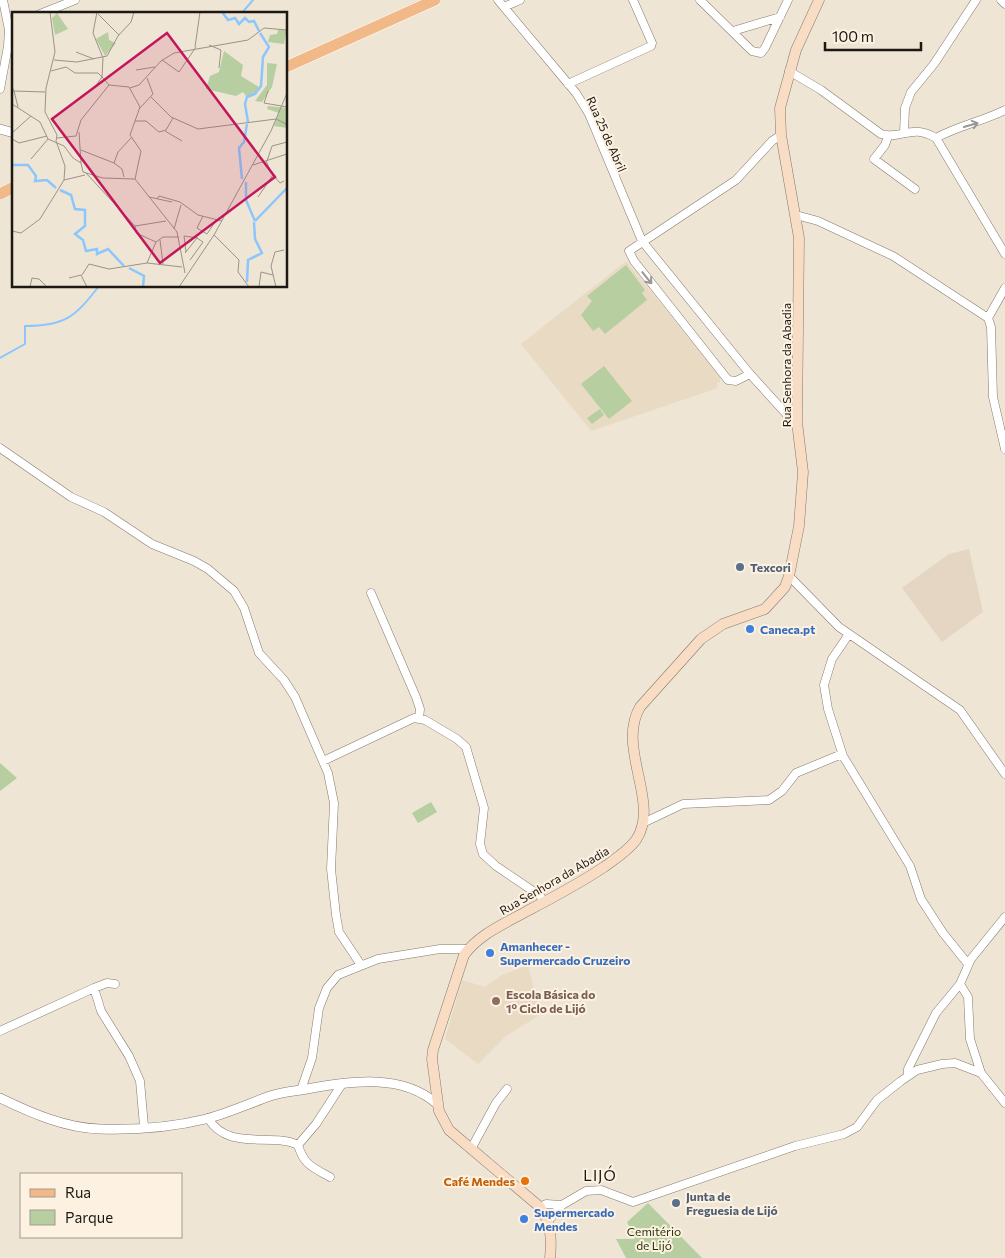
<svg xmlns="http://www.w3.org/2000/svg" width="1005" height="1258" font-family="Commissioner,sans-serif">
  <style>
    .built { fill: #e9dac4 }
    .industrial { fill: #e5d6c3 }
    .green { fill: #b6cea0 }
    .lines { fill: none; stroke-linecap: round; stroke-linejoin: round }
    .stream { stroke: #8bc7fc; stroke-width: 2 }
    .minor-casing { stroke: #837a6c; stroke-width: 9 }
    .tertiary-casing { stroke: #837a6c; stroke-width: 10 }
    .secondary-casing { stroke: #837a6c; stroke-width: 11 }
    .primary-casing { stroke: #fff; stroke-width: 12 }
    .minor { stroke: #fff; stroke-width: 8 }
    .tertiary { stroke: #fff; stroke-width: 9 }
    .secondary { stroke: #f8dcc4; stroke-width: 10 }
    .primary { stroke: #f2b988; stroke-width: 11 }
    .oneway { stroke: #999795 }
    .service-dot { fill: #5c6f8a; stroke: #fdf2e2; stroke-width: 2 }
    .shop-dot { fill: #3f7fe0; stroke: #fdf2e2; stroke-width: 2 }
    .education-dot { fill: #8d6e63; stroke: #fdf2e2; stroke-width: 2 }
    .food-dot { fill: #e8710a; stroke: #fdf2e2; stroke-width: 2 }
    .labels { text-anchor: middle; dominant-baseline: central; stroke-width: 4; stroke-linejoin: round; paint-order: stroke }
    .street-label { font-size: 12px; fill: #1c1813; stroke: #fdf2e2 }
    .service-label { font-size: 12px; font-weight: bold; fill: #4e5e75; stroke: #fdf2e2; text-anchor: start }
    .shop-label { font-size: 12px; font-weight: bold; fill: #366cbe; stroke: #fdf2e2; text-anchor: start }
    .education-label { font-size: 12px; font-weight: bold; fill: #785e54; stroke: #fdf2e2; text-anchor: start }
    .food-label { font-size: 12px; font-weight: bold; fill: #c56008; stroke: #fdf2e2; text-anchor: end }
    .park-label { font-size: 12px; fill: #1d3100; stroke: #fdf2e2 }
    .quarter-label { font-size: 15px; letter-spacing: 1px; fill: #1c1813; stroke: #fdf2e2 }
    .inset-river { fill: none; stroke: #8bc7fc; stroke-width: 2.5 }
    .inset-road { fill: none; stroke: #9b9387; stroke-width: 1 }
    .view { fill: #c2185b; fill-opacity: 0.15; stroke: #c2185b; stroke-width: 2.5 }
    .inset-edge { fill: none; stroke: #1c1813; stroke-width: 2.5 }
  </style>
  <rect width="100%" height="100%" fill="#efe5d5"/>
  <path class="built" d="M625,262h2l93,115v5l-3,1 1,5 -127,43 -70,-87z
    M528,965l12,50 -34,21 -28,28 -33,-25 17,-59 23,7 17,-12z"/>
  <path class="industrial" d="M969,549l14,63 -41,30 -40,-54 47,-34z"/>
  <path class="green" d="M626,265l19,25 -3,3 5,7 -42,34 -6,-7 -6,4 -12,-16 11,-14 -5,-5z
    M604,366l28,35 -23,18 -28,-35z
    M600,409l4,6 -12,9 -5,-6z
    M0,763l17,15 -17,13z
    M431,802l6,10 -19,11 -6,-10z
    M648,1203l54,55h-76l-10,-19h19l-8,-17z"/>
  <g class="lines">
    <path class="stream" d="M241,14l12,-14
      M0,358l25,-14v-18c40,0 50,-9 74,-40"/>
    <defs>
      <path id="minor" d="M498,0l78,93 13,21 53,127 108,133 40,44 7,4
        M700,0l52,51 9,2 4,-5 23,-48
        M1001,0l4,4
        M504,7l16,-7
        M40,14l35,-14
        M733,31l47,-14
        M789,71l32,19 60,44c22,6 30,-11 55,4l69,116
        M568,84l83,-38 1,-3 -19,-43
        M0,89l8,-43 1,-16 -6,-30
        M904,133l1,-25 6,-16 23,-28 42,-64
        M888,136l-3,9 -11,14 41,30
        M936,138c22,-12 47,-17 69,-28
        M796,215l22,6 75,35 95,62
        M1005,288l-17,30 3,9 2,70 12,52
        M750,374l-14,7 -8,-1 -94,-119 -5,-10 107,-71 36,-39 9,-6
        M0,448l71,49 33,15 48,32 42,17 14,8 26,22 10,17 15,45 25,27 11,17 33,76 6,30 -3,66 5,46 3,17 22,33
        M789,576l50,51 121,83 45,64
        M371,593l45,104 4,12 -1,10
        M849,634l-17,25 -8,26 4,24 15,47 67,110 11,33 22,34 25,31
        M323,761l91,-43 11,2 32,19 9,8 18,61 -4,36 3,10 13,12 43,29 6,7
        M643,823l40,-19 86,-4 13,-9 14,-18 46,-19
        M960,984l8,13 2,42 11,34
        M94,988l13,-5 8,1
        M0,1031l94,-43 7,23 28,45 11,25 4,45
        M908,1076v-7l28,-56 24,-29 11,-25 34,-42
        M301,1090l11,-32 7,-50 8,-20 11,-13 40,-16 62,-10h28
        M208,1118c20,34 63,14 90,27 6,20 14,22 32,32
        M298,1145l18,-21 26,-40
        M471,1149l25,-46 11,-14
        M540,1207l6,-3 16,1
        M548,1221l14,-16 24,-14 15,-1 32,12 162,-56 49,-12 13,-7 20,-27 24,-19 16,-11 25,-6 13,-1 26,10 24,30"/>
      <path id="tertiary" d="M0,129l14,4
        M0,1098c31,15 65,30 100,31 34,1 73,-2 106,-10 22,-6 42,-15 64,-23 12,-4 25,-5 37,-7 43,-8 95,-16 130,15"/>
      <path id="secondary" d="M550,1258c2,-19 1,-35 -10,-51l-91,-77 -10,-19 -7,-52 1,-9 31,-95c15,-21 42,-32 65,-45 25,-13 51,-27 75,-43 11,-8 24,-16 32,-27 25,-37 -20,-92 4,-133l61,-68 22,-15 42,-15 20,-22 4,-11 10,-50 4,-54 -6,-50 2,-184 -18,-103 -1,-27 16,-58 23,-50"/>
      <path id="primary" d="M286,67l149,-67
        M0,194l14,-7"/>
    </defs>
    <use href="#minor" class="minor-casing"/>
    <use href="#tertiary" class="tertiary-casing"/>
    <use href="#secondary" class="secondary-casing"/>
    <use href="#primary" class="primary-casing"/>
    <use href="#minor" class="minor"/>
    <use href="#tertiary" class="tertiary"/>
    <use href="#secondary" class="secondary"/>
    <use href="#primary" class="primary"/>
  </g>
  <defs><path id="oneway-shaft" d="M-6 0H5M1.5-3L5.5 0L1.5 3" fill="none" stroke-width="1.6" stroke-linecap="round" stroke-linejoin="round" transform="scale(1.25)"/></defs>
  <g class="oneway">
    <use href="#oneway-shaft" transform="translate(971 125) rotate(-16)"/>
    <use href="#oneway-shaft" transform="translate(647 278) rotate(51)"/>
  </g>
  <g class="service-dot">
    <circle cx="740" cy="567" r="5"/>
    <circle cx="676" cy="1203" r="5"/>
  </g>
  <g class="shop-dot">
    <circle cx="750" cy="629" r="5"/>
    <circle cx="490" cy="953" r="5"/>
    <circle cx="524" cy="1219" r="5"/>
  </g>
  <circle class="education-dot" cx="496" cy="1001" r="5"/>
  <circle class="food-dot" cx="525" cy="1181" r="5"/>
  <g class="labels">
    <g class="street-label">
      <text transform="translate(607 134) rotate(66)">Rua 25 de Abril</text>
      <text transform="translate(786 365) rotate(-90)">Rua Senhora da Abadia</text>
      <text transform="translate(554 880) rotate(-30)">Rua Senhora da Abadia</text>
    </g>
    <g class="service-label">
      <text x="750" y="567">Texcori</text>
      <text x="686" y="1196">Junta de<tspan x="686" dy="14">Freguesia de Lijó</tspan></text>
    </g>
    <g class="shop-label">
      <text x="760" y="629">Caneca.pt</text>
      <text x="500" y="946">Amanhecer -<tspan x="500" dy="14">Supermercado Cruzeiro</tspan></text>
      <text x="534" y="1212">Supermercado<tspan x="534" dy="14">Mendes</tspan></text>
    </g>
    <g class="education-label">
      <text x="506" y="994">Escola Básica do<tspan x="506" dy="14">1º Ciclo de Lijó</tspan></text>
    </g>
    <g class="food-label">
      <text x="515" y="1181">Café Mendes</text>
    </g>
    <g class="park-label">
      <text x="654" y="1231">Cemitério<tspan x="654" dy="14">de Lijó</tspan></text>
    </g>
    <g class="quarter-label">
      <text x="600" y="1175">LIJÓ</text>
    </g>
  </g>
  <g transform="translate(12 12)">
    <rect width="275" height="275" fill="#efe5d5"/>
    <path d="M45,1l11,16 -13,6 -3,-17zM266,18h9l-3,14 -16,-2 2,-7 7,-1zM96,20l1,8 7,3 -11,13 -9,-17zM212,39l19,14 -2,11 18,11 -4,6 -8,4 -4,-5 -7,4 -30,-7 4,-13 9,-4zM255,51l10,1 -5,23 -10,15 -7,-1 12,-16zM256,94l19,2v20l-13,-2 5,-13 -12,-4z" fill="#b6cea0"/>
    <path class="inset-river" d="M210,0l6,8 7,-2 4,6 6,-6 4,4 5,-1 5,10M236,110l-3,-18 2,-7 8,-3 6,-8 2,-29 6,-10 -9,-14M0,153h16l8,11 -1,5 12,-1 9,8M230,167l-3,-31 5,-6 3,-18M234,170v18l9,21M48,178l11,5 4,14 10,1v16l-10,8 8,6 3,11 11,-2v5l11,-5 16,17M243,209l32,-33M117,256l15,8 -1,11M235,270l1,-22 14,-7 -7,-14 -1,-17"/>
    <path class="inset-road" d="M38,0l5,40 -9,36 -1,24 12,23 -1,6M85,0l-4,21 10,25 -1,19 7,8 20,2 11,20 -10,28 11,16 -6,28 42,53 8,41M86,2l21,21M197,33l12,5 -2,18M183,35l5,-35M64,40l18,7M42,48l23,2 30,-6 11,-20 13,-14 3,-10M150,48l17,12 17,-25M124,58l19,-3M39,59l15,-4 9,6h23l4,4 -5,7M0,75l2,4 31,1M118,76l9,-3 22,-24 13,-8 74,-13 16,-12 23,2M2,79l4,16M256,79l-4,12 23,4M139,85l20,20 27,12 78,-10 10,5 1,6M0,92l28,18 8,17 16,7 9,12 8,5 2,9 20,6 32,1M128,96l13,-14 -6,-16M123,109h11l13,11 7,-2 7,-12M153,119l17,10M67,120l2,31M0,121l19,-17M45,126l19,-2 5,-16 28,-35M0,127l7,4 28,-7M69,138l33,13 8,6 2,8M19,147l17,-20M254,149l6,13 8,9 4,-2M255,149l5,-15 15,-4M102,151l4,-11 13,-14M241,153l34,-11M74,161l49,53 1,7 20,9 7,-5h16M52,168l21,-5M137,185l23,5M246,185l15,-22M145,187l2,-3 21,6 18,13 24,6M191,204l-6,12 10,6 10,-15M123,214l31,-5M162,217l7,-24M0,219l9,2 19,-14 24,-39 1,-14 -9,-25M202,223l25,25 -1,12 11,15M148,228l3,24M174,240l-2,-16 14,2M173,241l12,-15 6,4 -13,18M135,251l9,-21M70,263l7,-11 20,5 38,-6 35,4M57,266l12,-3 6,12M18,275l2,-9 7,1 8,8M167,275l35,-52 57,-104 16,-38M247,275l2,-15 12,3M264,275l-5,-21 4,-14 9,-2"/>
    <path class="view" d="M155,21l108,144 -115,86 -108,-144z"/>
    <rect width="275" height="275" class="inset-edge"/>
  </g>
  <rect x="20" y="1173" width="162" height="65" fill="#fdf2e2" stroke="#a39b8f"/>
  <rect x="30" y="1189" width="25" height="8" fill="#f2b988" stroke="#a39b8f"/>
  <text x="65" y="1198" font-size="15" fill="#1c1813">Rua</text>
  <rect x="30" y="1210" width="25" height="15" fill="#b6cea0" stroke="#a39b8f"/>
  <text x="65" y="1223" font-size="15" fill="#1c1813">Parque</text>
  <path d="M825 42v8h96v-8" fill="none" stroke="#1c1813" stroke-width="2.5"/>
  <text x="832" y="42" font-size="15" fill="#1c1813" stroke="#fdf2e2" stroke-width="4" paint-order="stroke">100 m</text>
</svg>
